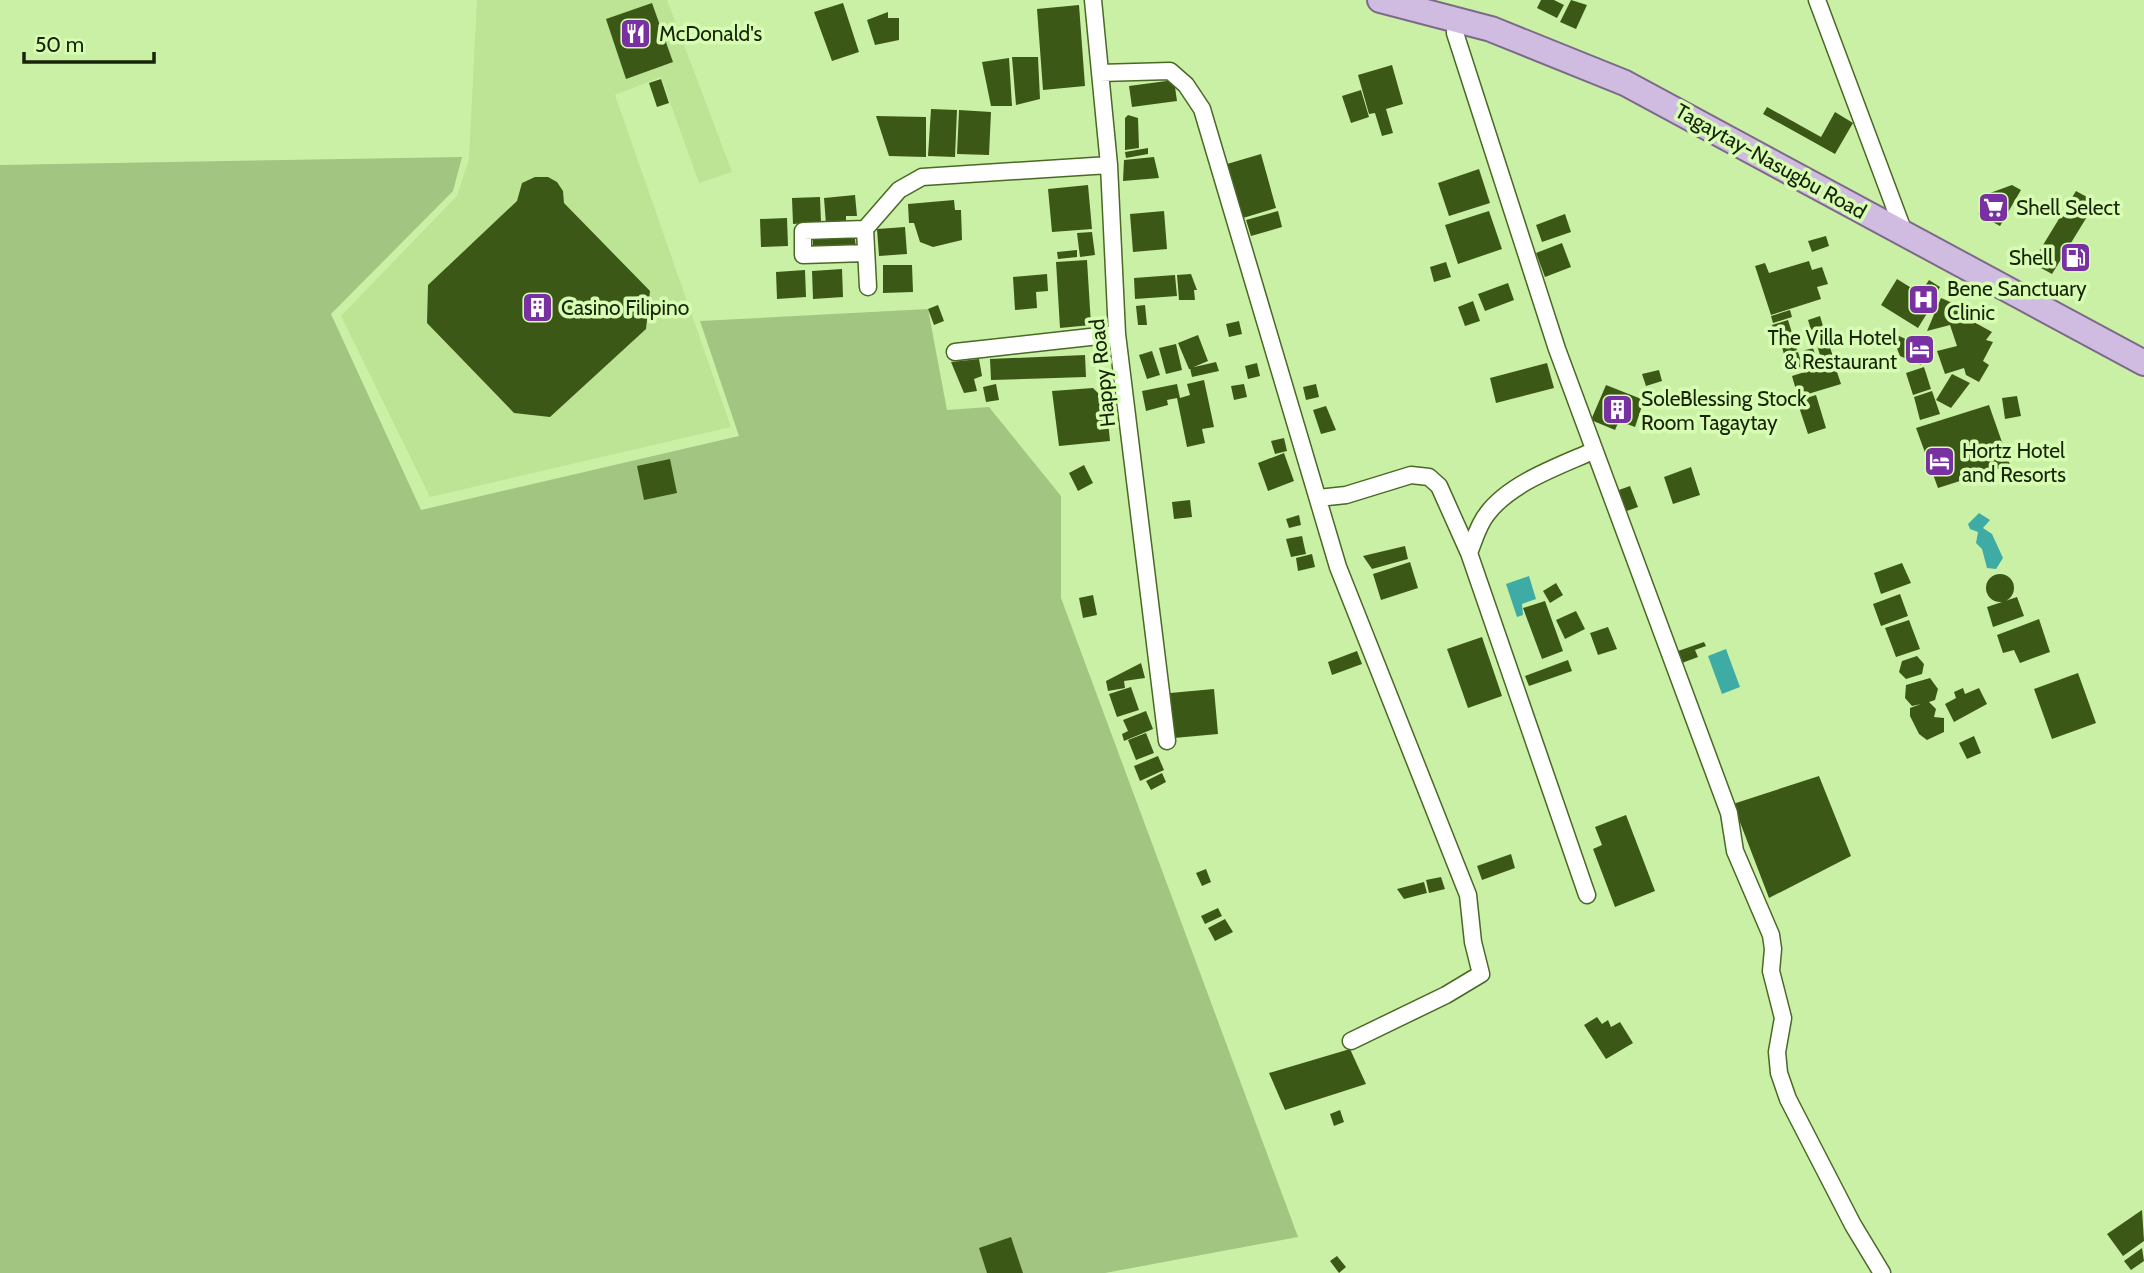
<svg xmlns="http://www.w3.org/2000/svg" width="2144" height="1273" font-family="Cabin,sans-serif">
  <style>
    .built { fill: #bce494 }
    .green { fill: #a2c581 }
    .water { fill: #3faba5 }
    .building { fill: #3b5817 }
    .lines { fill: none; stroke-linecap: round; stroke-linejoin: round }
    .street-casing { stroke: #496924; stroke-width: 19 }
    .primary-casing { stroke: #7c6a88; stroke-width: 28 }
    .street { stroke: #fff; stroke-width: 16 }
    .primary { stroke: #d1bce1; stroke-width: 24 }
    .labels { text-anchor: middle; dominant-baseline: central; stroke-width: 7; stroke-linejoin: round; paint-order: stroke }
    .poi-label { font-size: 21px; fill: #172407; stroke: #d7fdb3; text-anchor: start }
    .street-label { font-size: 21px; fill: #172407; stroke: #d7fdb3 }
  </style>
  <rect width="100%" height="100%" fill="#caf0a6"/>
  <path class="built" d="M477,0h190l65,172 -33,11 -38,-106 -46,18 116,332 -301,70 -89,-181 116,-120 12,-37z"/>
  <path class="green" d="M462,157l-9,34 -122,123 90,196 318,-74 -39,-115 228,-12 19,101 42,-3 72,89v102l237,639 -193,36h-1105v-1108z"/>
  <path class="water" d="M1979,513l11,7 -7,8 9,6 11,24 -7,11 -9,-1 -5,-19 -6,-6 2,-11 -8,-3 -2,-5z
    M1529,576l7,23 -14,5 1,11 -6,2 -11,-33z
    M1726,649l14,38 -18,7 -14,-38z"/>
  <path class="building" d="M1541,0h13l10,5 -7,13 -20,-10z
    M1571,0l16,5 -11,24 -16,-7z
    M652,3l21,59 -47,17 -20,-60z
    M843,3l16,49 -27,9 -18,-49z
    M1079,5l6,81 -42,4 -6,-81z
    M888,12v6h11v22l-24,5 -8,-25z
    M1012,57h26l2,42 -24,6z
    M1009,58l3,48h-21l-9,-44z
    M1392,65l11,39 -17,5 7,24 -11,3 -7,-23 -6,1 -11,-39z
    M661,79l8,24 -12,4 -8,-24z
    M1174,80l3,21 -45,6 -3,-21z
    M1361,90l8,27 -18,6 -9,-27z
    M1767,107l54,30 14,-25 18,11 -18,31 -72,-40z
    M931,109l26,1 -2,47 -27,-1z
    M959,110l32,2 -2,43 -32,-1z
    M1128,115l10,3 1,30 -14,2v-32z
    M876,116l50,1v40l-37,-1z
    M1148,148v6l-22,4 -1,-6z
    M1261,154l15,54 -33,10 -16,-54z
    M1154,157l5,21 -36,3 1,-21z
    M1479,169l11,34 -41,13 -11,-33z
    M535,177h13l9,5 6,9 1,12 86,88 -4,38 -96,88 -36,-4 -87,-90 1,-38 89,-84 5,-18z
    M1088,185l4,44 -40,3 -4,-43z
    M2012,185l9,5 -21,36 -22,-12 12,-21z
    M2076,191l20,11 -44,72 -20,-11z
    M855,195l2,21h-11v6l-20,2 -2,-26z
    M820,197l1,25 -28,2 -1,-26z
    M954,200l1,10h6l1,30 -29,7 -13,-5 -6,-19h-5l-1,-19z
    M1164,211l3,38 -34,3 -3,-38z
    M1278,211l4,16 -31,9 -5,-16z
    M1489,211l13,38 -44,15 -13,-39z
    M1565,214l6,18 -29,10 -6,-17z
    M787,218l1,28 -27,1 -1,-28z
    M905,227l2,27 -28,2 -2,-27z
    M1092,232l3,23 -15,2 -3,-24z
    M1826,236l3,10 -17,6 -4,-11z
    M813,239h42l1,10h-43z
    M1562,243l9,24 -26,10 -9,-24z
    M1077,250v7l-19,2 -1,-7z
    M1087,260l4,65 -31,3 -4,-66z
    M1809,261l3,9 10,-3 6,17 -11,3 4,12 -50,16 -16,-49 10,-3 4,10z
    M1446,262l5,15 -17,5 -4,-15z
    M883,265h29l1,27 -30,1z
    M842,269l1,28 -30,2 -1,-28z
    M805,270l1,27 -29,2 -1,-27z
    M1047,274l1,17 -12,1 1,16 -22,2 -2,-33z
    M1191,274l6,16h-3l1,10h-16l-2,-25z
    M1175,275l2,21 -42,3 -1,-21z
    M1897,279l37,23 -16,26 -37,-23z
    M1929,280l11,7 -7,11 -11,-7z
    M1508,283l6,17 -29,11 -7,-17z
    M1941,298l37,16 -6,7 20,11 -6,8 7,2 -10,19 6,4 -10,17 -13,-7 -2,-7 -19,6 -8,-23 20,-5 -7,-21 -23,6z
    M1473,301l7,20 -15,5 -7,-19z
    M938,305l6,16 -10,4 -6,-16z
    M1145,305l2,20h-9l-2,-19z
    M1790,310l2,7 -19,6 -2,-7z
    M1820,316l3,10 -12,4 -3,-10z
    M1788,320l5,16 -16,5 -5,-16z
    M1239,321l3,13 -13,3 -3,-13z
    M1824,329l3,12 -10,3 -4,-11z
    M1198,335l10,26 -19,8 -11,-26z
    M1897,335l32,15 -8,15 -21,-9 -6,-15z
    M1793,337l4,13 -13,4 -4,-13z
    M1828,342l6,17 -12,3 -5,-17z
    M1176,344l6,26 -16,4 -7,-26z
    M1813,348l5,16 -11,3 -5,-16z
    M1152,351l8,24 -13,4 -8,-24z
    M1798,352l5,16 -13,4 -4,-16z
    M1085,355l1,22 -95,3 -1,-21z
    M979,359l3,17 -8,3 3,12 -13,2 -13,-31z
    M1216,362l3,9 -27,6 -2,-9z
    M1257,363l3,13 -12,3 -3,-13z
    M1547,363l7,25 -58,15 -6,-25z
    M1834,363l7,21 -43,13 -6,-21z
    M1924,367l7,22 -18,6 -7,-22z
    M1659,370l3,11 -16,5 -4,-12z
    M1952,374l18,9 -19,25 -15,-8z
    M1204,380l10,47 -12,2 3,14 -18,4 -10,-49 -10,2 1,5 -22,6 -4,-20 35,-7 3,14 10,-3 -3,-11z
    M996,384l3,16 -13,2 -3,-15z
    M1244,384l3,13 -13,3 -3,-14z
    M1316,384l3,13 -13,3 -3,-13z
    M1606,385l38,15 -9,27 -16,-6 -4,9 -24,-10z
    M1093,388l13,13 4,40 -51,5 -7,-55z
    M1932,391l8,23 -20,6 -6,-23z
    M1816,395l10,33 -18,6 -11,-33z
    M2017,396l4,20 -16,3 -3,-21z
    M1989,405l21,60 -72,23 -22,-60z
    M1326,406l10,24 -15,4 -8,-24z
    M1284,438l3,13 -12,3 -4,-13z
    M1284,453l10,28 -26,10 -10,-28z
    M670,459l7,34 -33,7 -7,-34z
    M1084,465l9,18 -15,8 -9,-18z
    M1691,467l9,28 -27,9 -9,-27z
    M1630,486l8,21 -14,5 -8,-21z
    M1190,500l2,17 -18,2 -2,-17z
    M1299,515l2,10 -12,3 -3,-9z
    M1302,536l4,18 -15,3 -5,-18z
    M1405,546l3,13 -36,10 -9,-13z
    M1312,554l3,13 -17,4 -2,-13z
    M1410,562l8,26 -37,12 -8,-26z
    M1902,563l9,20 -30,11 -7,-21z
    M1986 588a14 14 0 1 1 28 0a14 14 0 1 1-28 0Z
    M1556,583l7,12 -13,8 -7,-12z
    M1900,594l8,22 -27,10 -8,-22z
    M1093,595l4,20 -14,3 -4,-20z
    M2017,597l7,19 -31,11 -6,-20z
    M1545,601l18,50 -21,8 -19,-51z
    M1576,611l9,18 -20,10 -9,-19z
    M2039,619l11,33 -30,11 -6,-13 -11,3 -6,-18z
    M1909,620l11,29 -24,8 -11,-29z
    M1608,627l9,22 -19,6 -8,-22z
    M1482,637l20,59 -34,12 -21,-59z
    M1704,642l2,4 -11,4 3,7 -16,6 -4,-12z
    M1357,651l5,13 -30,11 -4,-13z
    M1917,656l7,8 -2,10 -16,5 -7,-7 3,-11z
    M1568,660l4,11 -43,15 -4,-10z
    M1141,663l4,15 -21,3 1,7 -17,3 -2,-10z
    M2078,673l18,50 -44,16 -18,-50z
    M1930,678l8,11 -3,11 -6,2 7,7 -2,8 10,1v14l-17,8 -8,-6 -9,-18v-8l11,-4 -9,2 -7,-8 1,-13z
    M1131,687l8,23 -22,7 -8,-23z
    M1963,688l2,6 14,-6 8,16 -33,18 -9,-18 11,-6 -2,-6z
    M1214,689l4,45 -44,4 -4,-45z
    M1146,711l7,18 -29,12 -2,-7 6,-3 -5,-11z
    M1146,733l8,20 -18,7 -8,-20z
    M1974,736l7,17 -14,6 -8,-16z
    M1158,756l6,14 -24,11 -6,-15z
    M1162,773l4,9 -15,8 -5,-9z
    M1819,776l32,80 -82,42 -36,-94z
    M1626,815l29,76 -40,16 -22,-58 9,-4 -7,-18z
    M1511,854l4,14 -33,12 -5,-14z
    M1206,869l5,13 -9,4 -6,-13z
    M1441,877l4,12 -16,4 -3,-13z
    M1424,882l3,11 -23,6 -7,-10z
    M1218,908l4,8 -17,8 -4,-8z
    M1225,919l8,13 -18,9 -7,-13z
    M1597,1017l5,7 6,-4 3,7 9,-5 13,21 -27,16 -22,-34z
    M1350,1049l16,35 -81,26 -16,-37z
    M1340,1110l4,12 -10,4 -4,-12z
    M2142,1210l2,31 -21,15 -16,-22z
    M1011,1237l12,36h-36l-8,-25z
    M2142,1248l2,13 -13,9 -7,-9z
    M1337,1256l9,11 -7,6 -9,-12z"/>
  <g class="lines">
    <defs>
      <path id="street" d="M1093,0l16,165 8,169 50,407
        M1817,0l88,235
        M1456,17l-1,16 102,316 172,464 6,38 36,84 2,14 -2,22 12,47 -6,34 2,21 9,26 65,126 29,48
        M1100,73l70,-2 16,14 16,24 136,458 130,328 5,47 8,32 -35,21 -95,46
        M865,229l-62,2v24l63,-2
        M868,287l-3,-58 34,-39 23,-13 187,-12
        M955,352l162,-18
        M1318,498l28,-3 65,-20 18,2 10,9 30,67 118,342
        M1469,553c5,-12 9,-28 18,-39 23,-31 72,-48 106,-63"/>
      <path id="primary" d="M1380,0l111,29 134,54 519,280"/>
    </defs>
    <use href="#street" class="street-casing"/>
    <use href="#primary" class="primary-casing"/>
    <use href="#street" class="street"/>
    <use href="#primary" class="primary"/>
  </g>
  <defs>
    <symbol id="restaurant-square" viewBox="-11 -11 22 22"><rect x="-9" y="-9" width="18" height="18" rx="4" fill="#7930a3" stroke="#d7fdb3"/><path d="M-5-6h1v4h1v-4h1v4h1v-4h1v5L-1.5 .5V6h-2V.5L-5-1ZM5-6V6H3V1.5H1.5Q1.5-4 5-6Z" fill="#fff"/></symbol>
    <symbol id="supermarket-square" viewBox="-11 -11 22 22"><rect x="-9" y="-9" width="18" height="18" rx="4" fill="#7930a3" stroke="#d7fdb3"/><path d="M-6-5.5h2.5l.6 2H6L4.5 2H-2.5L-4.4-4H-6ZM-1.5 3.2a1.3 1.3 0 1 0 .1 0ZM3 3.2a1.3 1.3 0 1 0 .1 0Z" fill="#fff"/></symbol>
    <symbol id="fuel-square" viewBox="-11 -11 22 22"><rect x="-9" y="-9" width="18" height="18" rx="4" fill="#7930a3" stroke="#d7fdb3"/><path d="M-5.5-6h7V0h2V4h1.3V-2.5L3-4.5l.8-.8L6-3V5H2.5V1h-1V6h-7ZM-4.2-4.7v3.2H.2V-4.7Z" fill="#fff"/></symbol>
    <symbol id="hospital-square" viewBox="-11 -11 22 22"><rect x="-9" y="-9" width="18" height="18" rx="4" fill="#7930a3" stroke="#d7fdb3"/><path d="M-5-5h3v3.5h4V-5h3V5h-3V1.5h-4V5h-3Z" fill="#fff"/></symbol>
    <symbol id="building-square" viewBox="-11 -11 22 22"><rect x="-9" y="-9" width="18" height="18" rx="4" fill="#7930a3" stroke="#d7fdb3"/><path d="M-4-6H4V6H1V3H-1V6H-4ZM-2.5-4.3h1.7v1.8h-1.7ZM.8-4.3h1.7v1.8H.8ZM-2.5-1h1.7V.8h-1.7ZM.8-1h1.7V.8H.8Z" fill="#fff"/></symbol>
    <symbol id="hotel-square" viewBox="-11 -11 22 22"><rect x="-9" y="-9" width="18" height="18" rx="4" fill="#7930a3" stroke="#d7fdb3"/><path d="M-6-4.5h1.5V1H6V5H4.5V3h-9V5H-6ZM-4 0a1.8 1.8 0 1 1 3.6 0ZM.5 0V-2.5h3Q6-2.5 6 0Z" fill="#fff"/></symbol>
  </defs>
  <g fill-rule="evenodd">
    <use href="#restaurant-square" x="618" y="16" width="35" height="35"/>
    <use href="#supermarket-square" x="1976" y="190" width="35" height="35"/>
    <use href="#fuel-square" x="2058" y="240" width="35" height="35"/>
    <use href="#hospital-square" x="1906" y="282" width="35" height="35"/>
    <use href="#building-square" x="520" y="290" width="35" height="35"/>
    <use href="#hotel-square" x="1902" y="332" width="35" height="35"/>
    <use href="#building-square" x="1600" y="392" width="35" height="35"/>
    <use href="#hotel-square" x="1922" y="444" width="35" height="35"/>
  </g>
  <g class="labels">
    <g class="poi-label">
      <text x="659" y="33">McDonald's</text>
      <text x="2016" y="207">Shell Select</text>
      <text x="2053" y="257" text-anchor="end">Shell</text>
      <text x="1947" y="288">Bene Sanctuary<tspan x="1947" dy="24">Clinic</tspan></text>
      <text x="561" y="307">Casino Filipino</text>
      <text x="1897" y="337" text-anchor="end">The Villa Hotel<tspan x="1897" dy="24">&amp; Restaurant</tspan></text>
      <text x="1641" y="398">SoleBlessing Stock<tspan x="1641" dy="24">Room Tagaytay</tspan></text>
      <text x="1962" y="450">Hortz Hotel<tspan x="1962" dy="24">and Resorts</tspan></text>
    </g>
    <g class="street-label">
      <text transform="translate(1771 161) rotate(29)">Tagaytay-Nasugbu Road</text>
      <text transform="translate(1102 373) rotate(-96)">Happy Road</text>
    </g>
  </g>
  <path d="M24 52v10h130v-10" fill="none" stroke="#172407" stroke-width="3.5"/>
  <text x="35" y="52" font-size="21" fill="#172407" stroke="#d7fdb3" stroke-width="5" paint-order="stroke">50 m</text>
</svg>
